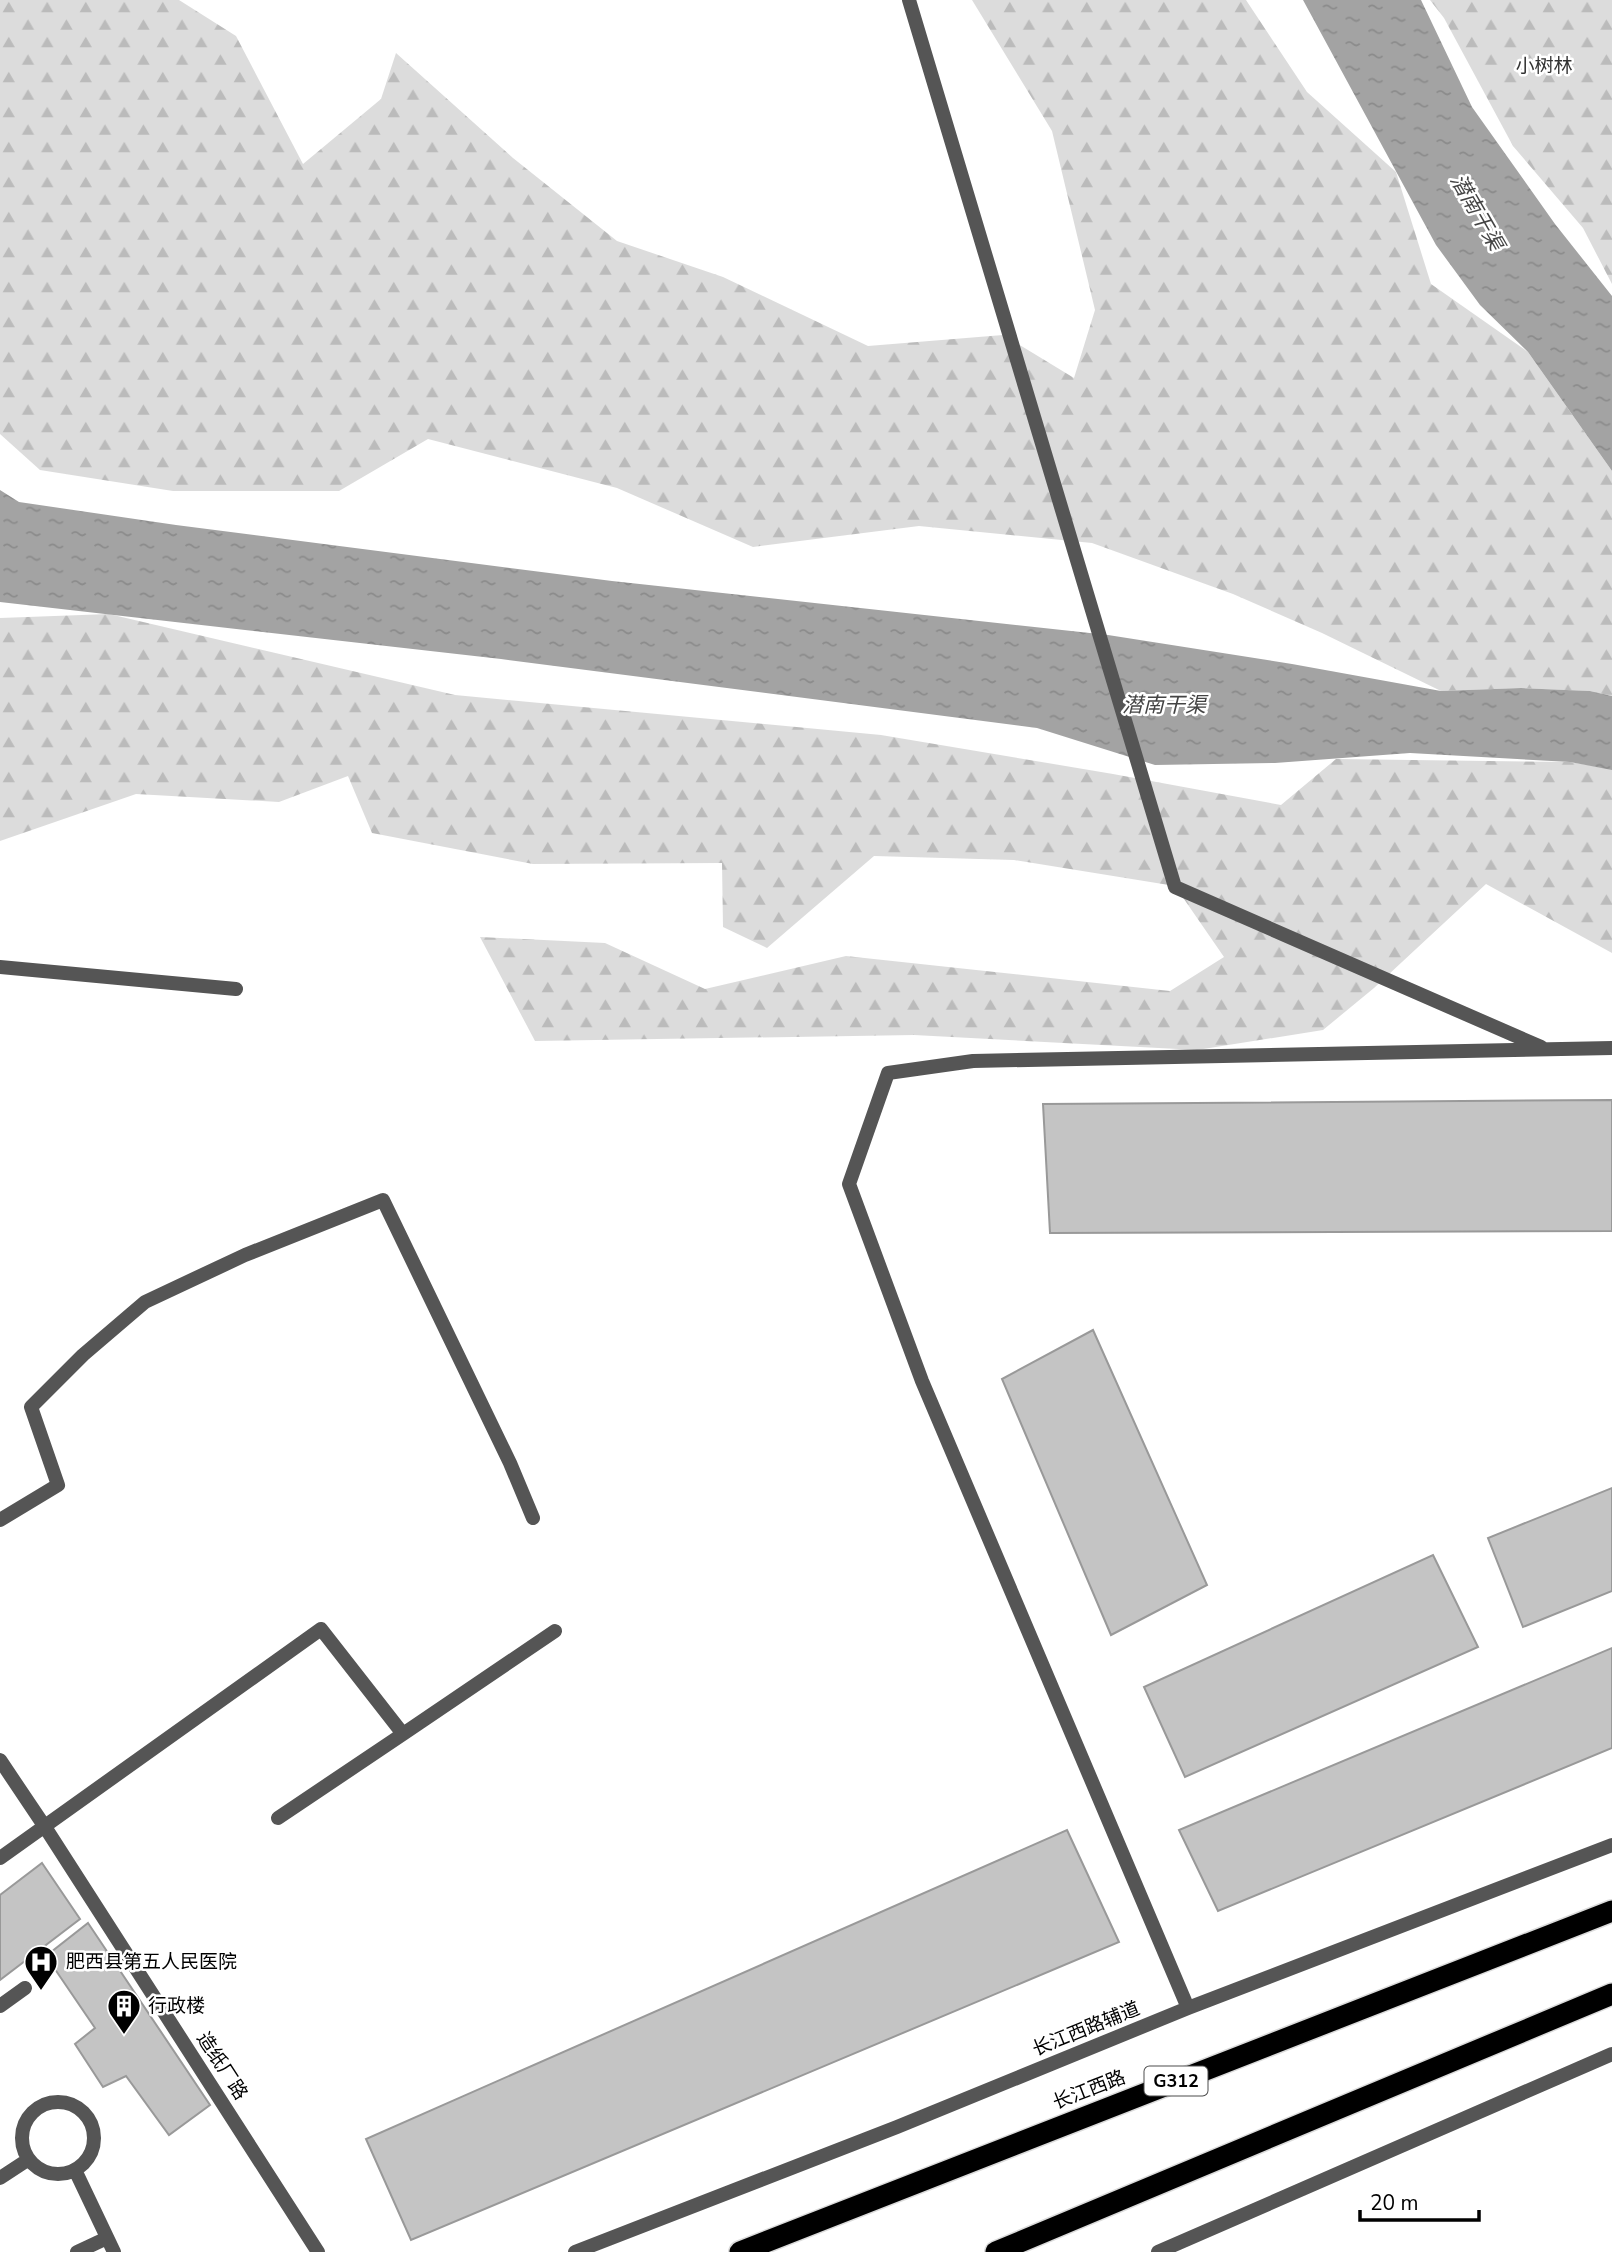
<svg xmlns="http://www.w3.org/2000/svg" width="1612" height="2252" font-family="'Nunito Sans','Noto Sans SC',sans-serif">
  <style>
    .forest { fill: url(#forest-firs) }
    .water { fill: url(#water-ripples) }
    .building { fill: #c4c4c4; stroke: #999; stroke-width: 2 }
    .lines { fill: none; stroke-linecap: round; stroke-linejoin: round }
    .highway-casing { stroke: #dbdbdb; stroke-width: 24 }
    .lane { stroke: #555; stroke-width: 14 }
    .street { stroke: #555; stroke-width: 14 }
    .highway { stroke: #000; stroke-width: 21 }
    .labels { text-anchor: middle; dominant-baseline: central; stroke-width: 5; stroke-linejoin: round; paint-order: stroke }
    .shield { fill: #fff; stroke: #4c4c4c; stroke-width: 2 }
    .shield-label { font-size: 18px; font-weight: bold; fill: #000 }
    .park-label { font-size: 19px; fill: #333; stroke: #fff }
    .poi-label { font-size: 19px; fill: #000; stroke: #fff; text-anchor: start }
    .street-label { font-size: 19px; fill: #000; stroke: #fff }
    .water-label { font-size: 21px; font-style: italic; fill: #444; stroke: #fff }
  </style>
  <defs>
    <pattern id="forest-firs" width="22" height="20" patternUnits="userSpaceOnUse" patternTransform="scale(1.75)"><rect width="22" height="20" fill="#dcdcdc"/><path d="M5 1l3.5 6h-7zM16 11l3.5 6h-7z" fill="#bbb"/></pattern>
    <pattern id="water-ripples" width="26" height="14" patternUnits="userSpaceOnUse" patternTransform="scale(1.75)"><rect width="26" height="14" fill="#a3a3a3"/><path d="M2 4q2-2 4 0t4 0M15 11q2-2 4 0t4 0" fill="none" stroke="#8b8b8b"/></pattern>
  </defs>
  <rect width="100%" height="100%" fill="#fff"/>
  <path class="forest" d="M0,0h179l57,36 67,128 78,-65 15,-46 117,105 104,83 106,36 145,69 135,-11 71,43 21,-68 -43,-179 -80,-131h274l61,92 89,80 35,112 97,68 84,119v225l-22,-5 -69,-3 -80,3 -119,-58 -89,-39 -141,-51 -173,-17 -166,21 -136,-59 -189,-49 -89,52h-166l-133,-21 -40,-36z
    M1430,0h182v284l-29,-56 -70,-82 -69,-128z
    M109,614l346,81 426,40 232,39 168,31 55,-46 234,3 42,7v184l-126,-69 -112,104 -51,42 -126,20 -283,-15 -379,6 -55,-104 125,6 100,46 141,-33 324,35 54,-34 -49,-71 -161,-26 -140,-4 -107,92 -44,-21 -1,-64 -189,1 -161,-31 -24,-57 -69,26 -143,-8 -136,47v-223z"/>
  <path class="water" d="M1303,0h118l51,107 83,117 57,72v175l-84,-119 -48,-47 -44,-60z
    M0,490l19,12 157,23 436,56 496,54 184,29 149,27 80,-3 69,3 22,5v74l-42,-8 -160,-9 -135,10 -120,2 -118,-37 -536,-69 -501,-57z"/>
  <path class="building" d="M1612,1100v131l-562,2 -7,-129z
    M1093,1330l114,255 -96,50 -109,-256z
    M1612,1488v103l-89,36 -35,-89z
    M1433,1555l45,92 -293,130 -41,-90z
    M1612,1648v100l-394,163 -39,-81z
    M1067,1830l52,112 -708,298 -45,-101z
    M42,1863l38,56 -80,61v-85z
    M88,1923l122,182 -41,30 -43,-59 -23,11 -28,-43 20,-16 -49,-72z"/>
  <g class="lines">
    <defs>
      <path id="highway" d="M740,2252l872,-341
        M996,2252l616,-258"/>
    </defs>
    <use href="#highway" class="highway-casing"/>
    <path class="lane" d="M22 2138a36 36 0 1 1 72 0a36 36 0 1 1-72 0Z
      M75,2170l39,82
      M0,2178l29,-19
      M77,2252l30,-14"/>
    <path class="street" d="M909,0l266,887 366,160
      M0,967l236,22
      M0,1520l58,-35 -27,-78 52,-52 62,-53 100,-47 138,-55 127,263 23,55
      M0,1760l45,67 273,425
      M278,1818l125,-84
      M0,1858l321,-229 82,105 152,-103
      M0,2006l25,-18
      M1188,2008l-266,-627 -73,-197 39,-111 85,-12 639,-13
      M575,2252l322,-125 291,-119 424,-163
      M1158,2252l454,-198"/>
    <use href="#highway" class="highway"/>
  </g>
  <defs>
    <symbol id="hospital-pin" viewBox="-11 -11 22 30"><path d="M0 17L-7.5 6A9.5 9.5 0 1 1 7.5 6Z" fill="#000" stroke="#fff"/><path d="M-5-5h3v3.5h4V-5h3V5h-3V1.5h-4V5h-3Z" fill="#fff"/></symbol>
    <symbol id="building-pin" viewBox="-11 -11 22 30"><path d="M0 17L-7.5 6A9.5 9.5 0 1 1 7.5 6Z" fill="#000" stroke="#fff"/><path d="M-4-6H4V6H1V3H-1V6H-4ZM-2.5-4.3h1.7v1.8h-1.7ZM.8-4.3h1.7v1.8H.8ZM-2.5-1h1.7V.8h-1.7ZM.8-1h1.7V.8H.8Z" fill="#fff"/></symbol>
  </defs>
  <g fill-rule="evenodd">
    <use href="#hospital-pin" x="22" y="1943" width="38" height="52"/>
    <use href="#building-pin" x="105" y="1987" width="38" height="52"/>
  </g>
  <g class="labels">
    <rect class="shield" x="1144.5" y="2066.5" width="63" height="29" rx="5"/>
    <g class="shield-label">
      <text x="1176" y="2081">G312</text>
    </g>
    <g class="park-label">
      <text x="1544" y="66">小树林</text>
    </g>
    <g class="poi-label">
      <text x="66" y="1962">肥西县第五人民医院</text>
      <text x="148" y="2006">行政楼</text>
    </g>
    <g class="street-label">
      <text transform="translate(1086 2029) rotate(-22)">长江西路辅道</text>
      <text transform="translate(222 2066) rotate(57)">造纸厂路</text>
      <text transform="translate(1089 2090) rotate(-21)">长江西路</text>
    </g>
    <g class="water-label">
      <text transform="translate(1477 212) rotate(60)">潜南干渠</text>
      <text x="1164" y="705">潜南干渠</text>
    </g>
  </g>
  <path d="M1360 2210v10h119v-10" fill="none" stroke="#000000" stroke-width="3.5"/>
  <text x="1370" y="2210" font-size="21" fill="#000000" stroke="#ffffff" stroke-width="5" paint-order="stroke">20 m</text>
</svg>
